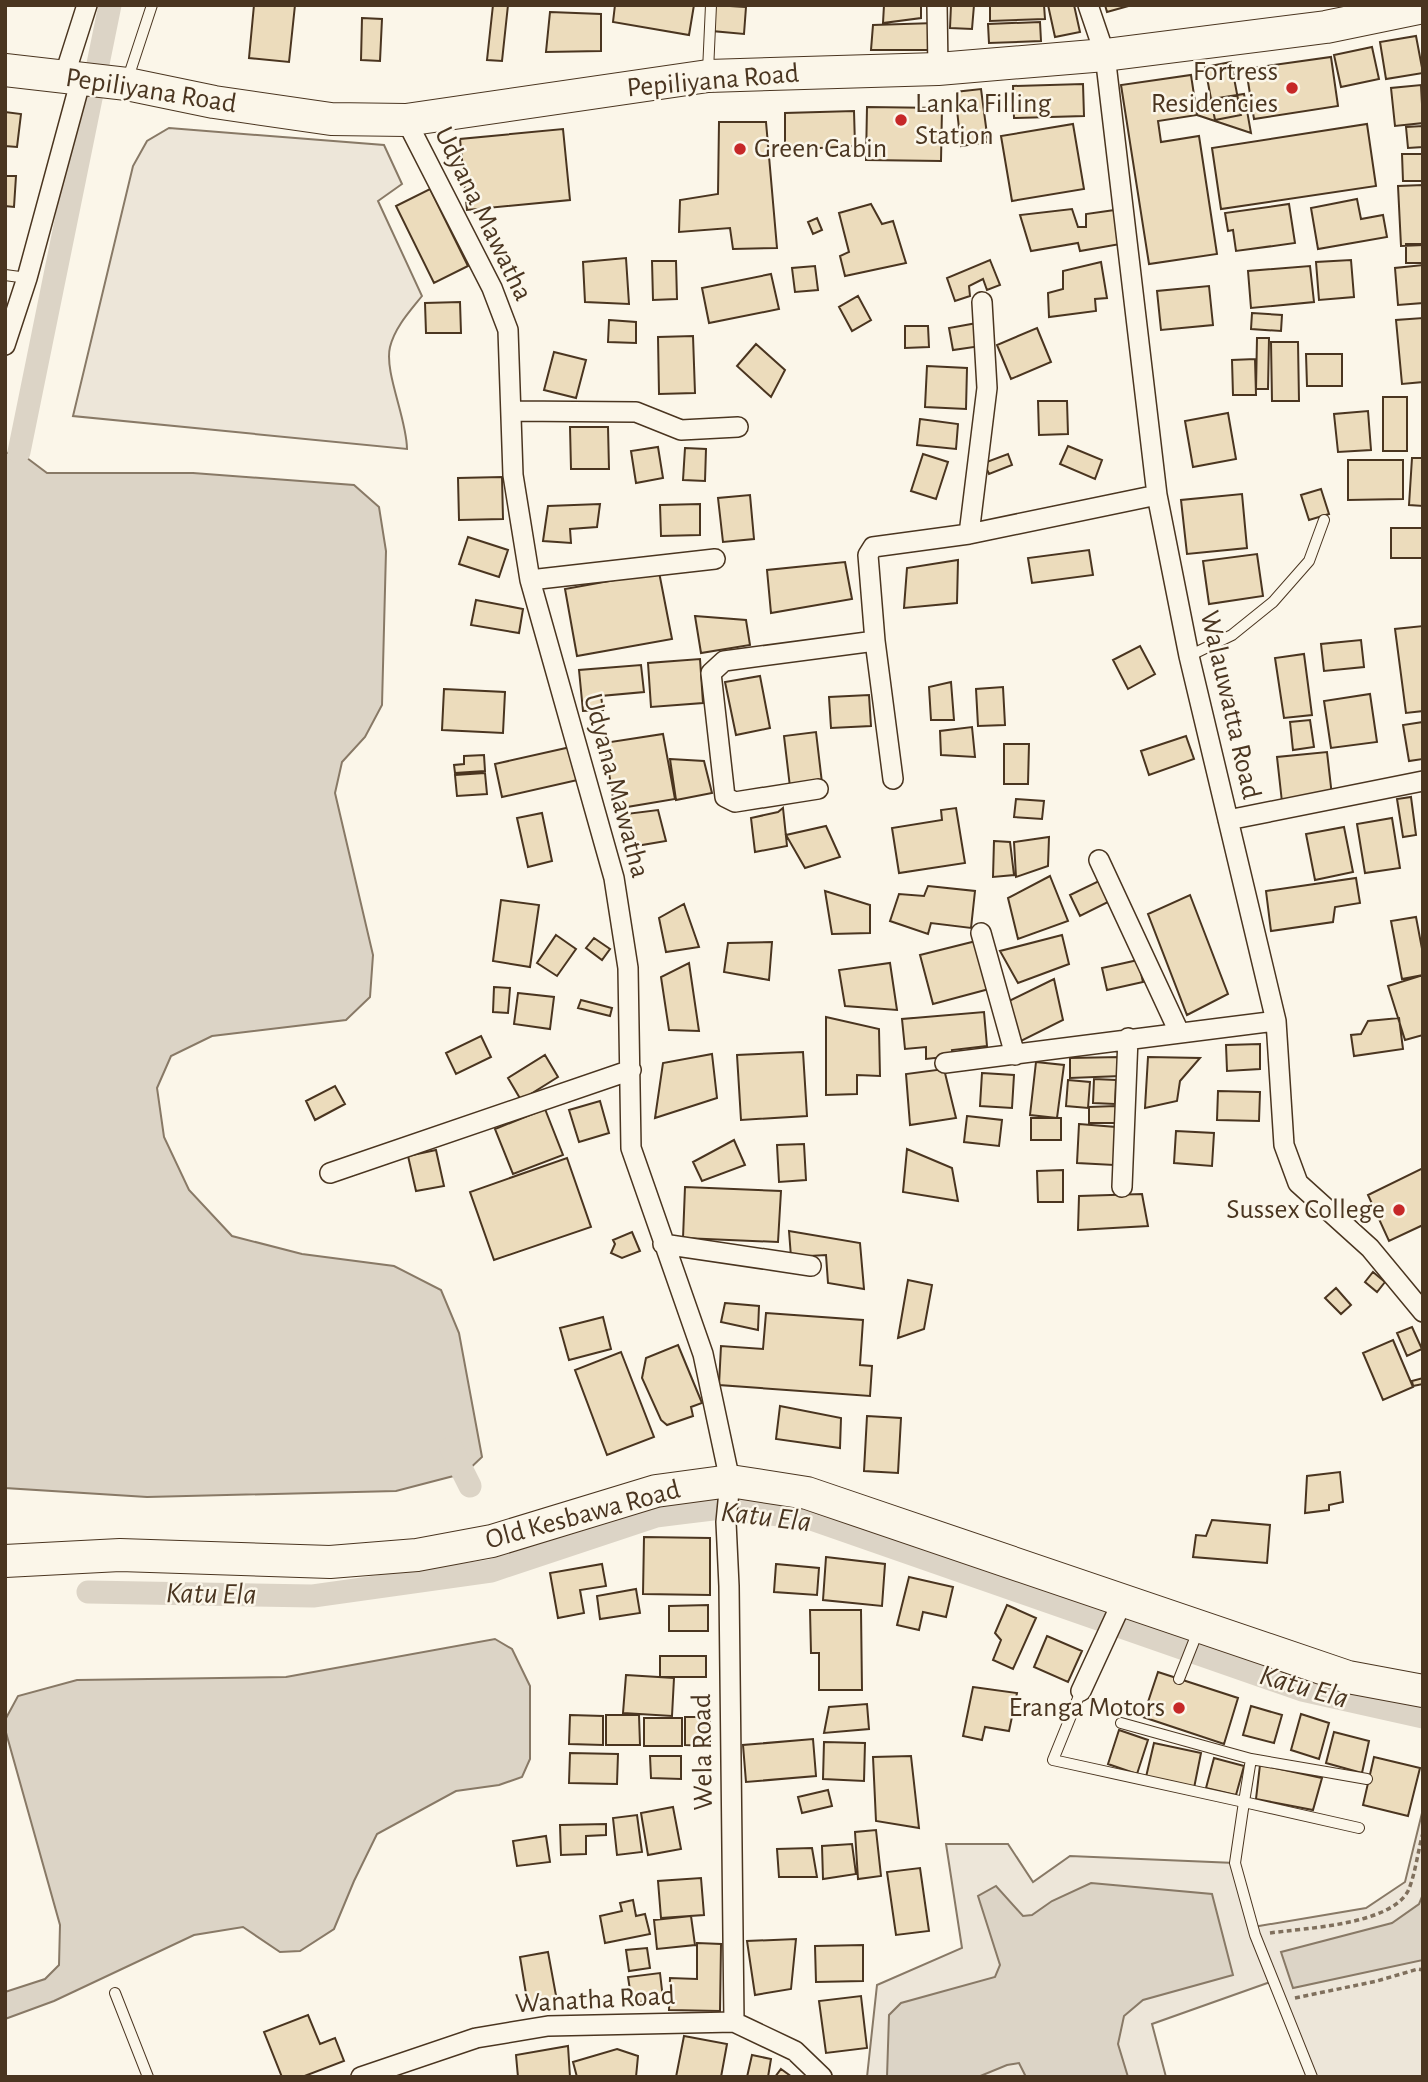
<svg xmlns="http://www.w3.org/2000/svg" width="1428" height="2082" font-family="'Alegreya Sans',sans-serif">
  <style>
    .green { fill: #ede6d9; stroke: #887966; stroke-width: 2 }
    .water { fill: #dcd4c6; stroke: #887966; stroke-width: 2 }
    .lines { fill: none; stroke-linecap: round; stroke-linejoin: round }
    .canal { stroke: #dcd4c6; stroke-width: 23 }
    .building { fill: #ecdcbc; stroke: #4a3520; stroke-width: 2 }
    .service-casing { stroke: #4a3520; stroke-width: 12 }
    .minor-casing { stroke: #4a3520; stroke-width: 22 }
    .primary-casing { stroke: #4a3520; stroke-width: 34 }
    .path { stroke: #7f6f5c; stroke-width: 3.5; stroke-dasharray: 5 3.5; stroke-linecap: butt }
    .service { stroke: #fbf6e9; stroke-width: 10 }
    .minor { stroke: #fbf6e9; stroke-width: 19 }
    .primary { stroke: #fbf6e9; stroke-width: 32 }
    .poi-dot { fill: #c62828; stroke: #fbf6e9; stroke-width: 2.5 }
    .labels { text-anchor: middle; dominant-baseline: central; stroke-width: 5; stroke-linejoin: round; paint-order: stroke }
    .poi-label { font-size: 28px; fill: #4a3520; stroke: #fbf6e9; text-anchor: end }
    .street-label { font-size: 28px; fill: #4a3520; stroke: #fbf6e9 }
    .water-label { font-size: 30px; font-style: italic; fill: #4a3520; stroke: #fbf6e9 }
  </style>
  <rect width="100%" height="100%" fill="#fbf6e9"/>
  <path class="green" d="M169,128l215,17 18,39 -24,17 44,95c-12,15 -27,31 -32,51 -6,25 17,72 17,102l-334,-33 60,-250 14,-25z
    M1423,1809v268h-111l-39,-96 -121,43 14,53h-299l10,-92 85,-37 -16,-104h62l25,38 37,-26 165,7 18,64 113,-19 39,-26z"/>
  <path class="water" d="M19,452l28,21h146l161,12 25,22 7,44 -4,154 -17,32 -23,25 -7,31 38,162 -3,42 -24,23 -134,16 -41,20 -14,32 7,49 25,53 43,46 70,18 92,12 47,24 18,43 23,124 -17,16 -69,18 -249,6 -142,-9v-1035z
    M495,1639l17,10 18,37v73l-8,18 -23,8 -43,6 -79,43 -23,47 -20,48 -34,22 -20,1 -37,-25 -49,8 -140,66 -49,18v-27l40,-13 14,-14 1,-40 -55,-196v-9l13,-24 59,-16 209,-3z
    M1091,1883l121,11 21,81 -90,25 -19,16 -6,28 10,33h-102l-7,-14 -12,2 -29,12h-91l2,-62 12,-12 94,-26 5,-12 -22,-69 18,-10 27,30 9,-1 20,-14z
    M1423,1894v66l-130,28 -12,-36 111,-29 27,-19z"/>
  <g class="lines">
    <path class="canal" d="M19,452l91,-447
      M451,1448l19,38
      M88,1592l225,4 178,-25 165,-55 65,-8 90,11 491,171 121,27"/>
  </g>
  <path class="building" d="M254,5h41l-6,57 -40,-4z
    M493,5h15l-6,56 -15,-1z
    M615,5h79l-5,30 -76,-13z
    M714,5l32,2 -2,27 -32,-3z
    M884,5h37v13l-38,5z
    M951,5h23l-2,24 -22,-1z
    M990,5h54l1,14 -55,2z
    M1048,5h26l6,27 -25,5z
    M1105,5h27l-25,7z
    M550,12l51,2v37l-55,1z
    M362,18l20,1 -2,42 -19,-1z
    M1040,22l1,19 -52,2 -1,-19z
    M935,23l-2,27h-62l2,-25z
    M1416,36l7,37 -37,6 -6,-37z
    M1372,47l7,32 -38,8 -7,-32z
    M1331,57l7,49 -84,13 -8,-50z
    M1231,62l10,53 -26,5 -10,-53z
    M1191,75l6,40 -39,6 3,21 38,-6 18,118 -68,10 -28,-179z
    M1083,84l1,32 -70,2 -1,-32z
    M1421,85l2,38 -28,3 -4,-38z
    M981,89l7,53 -27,4 -6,-54z
    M1244,94l7,39 -54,-18 3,-14z
    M867,107l75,1 -1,53 -75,-1z
    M854,111l1,35 -70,4v-37z
    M5,112l16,2 -4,33 -12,-1z
    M719,122h47l11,126 -44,1 -3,-21 -51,4 1,-32 38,-6z
    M1073,124l11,65 -72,12 -11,-65z
    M1367,124l9,62 -155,23 -9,-61z
    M1423,126v21l-15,1 -2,-21z
    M563,129l7,71 -103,10 -7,-71z
    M1402,154h21v27h-20z
    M5,176h11l-2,31 -9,-1z
    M1423,185v60l-22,1 -3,-60z
    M430,189l38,77 -34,17 -38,-77z
    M1357,199l4,20 22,-4 4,22 -69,12 -7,-41z
    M871,204l11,20 11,-3 13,42 -61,13 -5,-20 9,-4 -10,-39z
    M1289,204l6,39 -59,8 -3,-21 -5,1 -3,-18z
    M1072,209l6,18h8v-13l36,-5 4,34 -46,8 -2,-8 -47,8 -11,-36z
    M817,218l5,12 -9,4 -5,-12z
    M1406,244h17v19h-17z
    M626,258l3,46 -44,-2 -2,-40z
    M990,260l10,25 -13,5 -4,-11 -14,7 1,10 -15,5 -8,-23z
    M1351,260l3,37 -35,3 -3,-38z
    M652,261h24l1,38 -24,1z
    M1101,262l6,36 -12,1 1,12 -47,6 -1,-24 15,-4v-18z
    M1423,265v38l-25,2 -3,-37z
    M815,266l3,24 -23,2 -3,-24z
    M1310,266l4,36 -63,6 -3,-37z
    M771,274l8,35 -70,14 -7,-35z
    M1209,286l4,39 -52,5 -4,-39z
    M858,296l13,24 -19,11 -13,-24z
    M460,302l1,31h-35l-1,-30z
    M1252,313l30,2 -1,16 -30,-2z
    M1423,318v64l-21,2 -6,-64z
    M609,320l27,2v21l-28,-1z
    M977,323l4,23 -28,4 -4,-22z
    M905,326h23l1,21 -24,1z
    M1037,328l14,34 -40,17 -14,-34z
    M693,336l2,57 -36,1 -1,-57z
    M1257,338h12l-1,51h-12z
    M1271,342h27l1,59h-27z
    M756,344l29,26 -14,27 -34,-31z
    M554,352l32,8 -10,38 -32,-8z
    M1306,354h36v32h-35z
    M1255,359l1,36h-23l-1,-35z
    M927,366l40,2 -1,41 -41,-2z
    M1383,397h24v54h-24z
    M1038,401h29l1,33 -29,1z
    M1368,411l3,39 -33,2 -4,-38z
    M1228,413l8,46 -43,8 -8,-46z
    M920,419l38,5 -2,25 -39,-4z
    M570,427h38l1,42h-38z
    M1068,446l34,14 -7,19 -35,-15z
    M658,447l5,31 -27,5 -5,-32z
    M685,448l21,1 -1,32 -22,-1z
    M923,454l25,8 -12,37 -25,-8z
    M1008,454l4,11 -23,9 -5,-11z
    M1412,458h11v48l-14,-1z
    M1348,460h55v39l-55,1z
    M502,477l1,42 -44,1 -1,-42z
    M1321,489l8,25 -20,6 -8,-25z
    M1242,494l5,54 -60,6 -6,-54z
    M750,495l4,44 -31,3 -5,-44z
    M600,504l-3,23 -27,2 1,14 -28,-2 5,-35z
    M700,504v31l-39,1 -1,-31z
    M1391,528h32v30h-32z
    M468,537l40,13 -9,27 -40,-13z
    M1089,550l4,25 -61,8 -4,-25z
    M1257,554l6,42 -54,8 -6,-43z
    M958,560l-1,43 -53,5 3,-40z
    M845,562l7,37 -81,14 -4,-43z
    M659,572l13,67 -95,17 -12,-67z
    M476,600l47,9 -4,24 -48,-8z
    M695,616l51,4 4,25 -49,8z
    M1423,626v85l-17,2 -11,-84z
    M1361,640l3,27 -40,4 -3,-27z
    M1140,646l15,28 -27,15 -15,-29z
    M1304,654l8,61 -28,3 -9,-60z
    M700,659l3,44 -52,4 -3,-44z
    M641,665l3,27 -43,4 2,14 -20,1 -4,-41z
    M760,676l10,52 -34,7 -11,-53z
    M951,682l3,38h-23l-2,-33z
    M1003,687l2,38 -27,1 -2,-37z
    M444,689l61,3 -2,41 -61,-3z
    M1370,694l7,48 -46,6 -7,-47z
    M869,695l2,31 -40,2 -2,-31z
    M1310,720l4,27 -21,3 -3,-28z
    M1423,722v37l-14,2 -6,-36z
    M972,727l3,30 -34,-2 -1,-24z
    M816,732l6,51 -32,4 -6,-51z
    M663,734l12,65 -60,10 -11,-66z
    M1186,736l8,23 -45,16 -8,-24z
    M1004,744h25l-1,40h-24z
    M575,746l7,33 -80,18 -7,-33z
    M1327,752l5,44 -50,6 -5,-45z
    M484,755l1,16 -30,2 -1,-8 10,-1v-8z
    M670,759l34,2 8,32 -36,7z
    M485,773l2,21 -30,2 -2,-21z
    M1411,797l5,38 -13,2 -6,-38z
    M1016,799l28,2 -2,18 -28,-2z
    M783,808l4,38 -32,6 -4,-34 27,-6z
    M956,808l9,55 -66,10 -7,-45 50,-8 -1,-10z
    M658,810l8,31 -30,5 -10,-32z
    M542,813l10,48 -24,6 -11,-49z
    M1392,818l8,50 -35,5 -8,-49z
    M826,826l14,31 -35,11 -19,-33z
    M1344,827l9,45 -38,8 -9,-46z
    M1049,837l-1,29 -32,11 -2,-35z
    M994,841l16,1 4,33 -21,2z
    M1050,876l18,45 -50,18 -10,-41z
    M1356,878l4,25 -25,4 -2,15 -62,9 -5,-40z
    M1101,880l9,21 -30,15 -10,-21z
    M928,886l47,5 -4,37 -40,-5 -3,11 -38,-13 9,-27 25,2z
    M825,891l45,14v28l-38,1z
    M1190,895l38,99 -41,21 -39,-101z
    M501,900l38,5 -9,62 -37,-6z
    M684,904l15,43 -33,5 -7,-34z
    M1416,917l7,37v21l-21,4 -11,-58z
    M556,935l20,14 -19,27 -20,-13z
    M1062,935l7,29 -51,19 -18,-32z
    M594,938l16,11 -8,11 -16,-12z
    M976,941l13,48 -56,15 -13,-49z
    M772,942l-3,38 -45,-8 4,-29z
    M1138,960l5,22 -36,8 -5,-22z
    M689,963l10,68 -30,-1 -8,-53z
    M890,963l7,47 -52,-4 -6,-36z
    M1423,975v60l-18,5 -17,-54z
    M1054,979l9,41 -42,21 -18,-37z
    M494,987l16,1 -2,25 -15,-1z
    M518,993l36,4 -4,32 -36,-5z
    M581,1000l31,8 -2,8 -32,-8z
    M984,1012l3,34 -35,4 1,6 -27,3v-12l-21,2 -3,-30z
    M826,1017l53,12 1,47 -23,-1v19l-31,1z
    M1399,1018l4,31 -49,7 -3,-21 10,-1 7,-13z
    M481,1036l10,21 -35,17 -10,-21z
    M1260,1044v25l-33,2 -1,-26z
    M803,1052l4,64 -66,4 -4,-65z
    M712,1054l5,44 -62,20 8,-55z
    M545,1055l13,22 -37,23 -13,-22z
    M1120,1057l1,19 -51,2v-20z
    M1148,1057l52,1 -20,23 -3,20 -32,7z
    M1036,1062l28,3 -7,53 -27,-3z
    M944,1069l12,49 -46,7 -4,-51z
    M982,1073l32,2 -2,33 -32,-2z
    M1094,1079l22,1 -1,24 -22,-1z
    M1068,1080l22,2 -2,26 -22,-2z
    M335,1086l10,18 -30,16 -9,-19z
    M1218,1091l42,1 -1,29 -42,-1z
    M600,1101l9,32 -30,9 -10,-32z
    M1116,1106l1,17h-28v-16z
    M545,1109l18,46 -50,19 -18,-45z
    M967,1116l35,4 -3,26 -35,-4z
    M1031,1118h30v22h-30z
    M1079,1124l37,3 -2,38 -37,-2z
    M1176,1131l38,2 -2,33 -38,-3z
    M734,1140l11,25 -43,16 -9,-19z
    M804,1144l2,36 -27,2 -2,-37z
    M907,1149l45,19 6,33 -55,-9z
    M436,1150l8,36 -28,5 -8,-35z
    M567,1158l24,69 -97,33 -24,-68z
    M1423,1168v57l-34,16 -21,-46z
    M1063,1170v32h-25l-1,-31z
    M685,1187l96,4 -3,51 -95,-4z
    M1142,1194l6,32 -70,4 1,-34z
    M789,1231l71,12 4,46 -36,-6 -2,-28 -35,2z
    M632,1232l8,19 -18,7 -11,-5 4,-9 -2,-4z
    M1373,1272l12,10 -8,10 -12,-10z
    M908,1280l24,5 -8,44 -26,9z
    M1336,1288l15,17 -10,9 -16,-16z
    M725,1303l34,3 -1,24 -37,-8z
    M766,1313l97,7 -3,45 12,1 -2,30 -151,-11 2,-39 42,3z
    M603,1317l8,32 -42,11 -9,-32z
    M1412,1327l10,22 -15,7 -10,-23z
    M1393,1340l20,47 -30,13 -20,-47z
    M678,1345l24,58 -11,4 2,9 -26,9 -6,-5 -19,-42 4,-20z
    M621,1352l33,85 -47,18 -32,-85z
    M1423,1378v6l-10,2 -1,-5z
    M780,1406l61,12 -1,30 -64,-9z
    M867,1416l34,2 -3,55 -34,-2z
    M1340,1472l3,30 -14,3v5l-24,3 2,-37z
    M1212,1520l58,5 -3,38 -74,-6 3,-22 10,1z
    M644,1537l66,1v57l-67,-1z
    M826,1557l59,7 -3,42 -59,-6z
    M602,1564l4,22 -26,4 4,23 -26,5 -8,-45z
    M776,1564l43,4 -2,27 -43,-3z
    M909,1577l44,10 -7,30 -23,-5 -4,18 -22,-5z
    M636,1589l4,24 -40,6 -3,-23z
    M708,1605v26h-39v-25z
    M1007,1605l29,13 -23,51 -20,-9 8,-20 -6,-7z
    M810,1610h51l1,80h-43v-37h-8z
    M1047,1636l35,15 -14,31 -34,-15z
    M660,1656h46v21h-46z
    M1158,1672l80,26 -14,46 -81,-27z
    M626,1675l48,3 -2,38 -49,-3z
    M973,1687l44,6 -8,38 -24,-4 -3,13 -19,-4z
    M867,1704l2,25 -45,4 5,-26z
    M1251,1706l31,9 -8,28 -31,-8z
    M1301,1714l28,9 -10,36 -28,-9z
    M570,1715l33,1v29l-34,-1z
    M606,1715h33l1,30h-34z
    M685,1717h25v29l-25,-1z
    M644,1718h38v28h-38z
    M1119,1730l29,10 -11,34 -29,-10z
    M1334,1732l35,9 -7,32 -36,-10z
    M813,1739l3,37 -70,6 -3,-37z
    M824,1742l41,1 -1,38 -41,-2z
    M1154,1743l47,10 -7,35 -48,-11z
    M570,1753l48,1 -1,30 -48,-1z
    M650,1756h31v23l-30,-1z
    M911,1756l8,72 -43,-7 -3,-64z
    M1374,1757l46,11 -12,48 -45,-11z
    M1214,1758l30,8 -8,29 -30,-7z
    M1260,1765l62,13 -9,32 -57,-11z
    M828,1790l4,16 -30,7 -4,-16z
    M673,1807l8,42 -33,6 -7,-42z
    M637,1815l5,37 -25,3 -4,-37z
    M606,1824v11l-20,1v18l-25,1 -1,-30z
    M876,1830l5,46 -23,3 -3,-47z
    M546,1836l4,26 -33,4 -4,-25z
    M852,1844l4,30 -33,5 -1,-33z
    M812,1848l5,29h-38l-2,-28z
    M920,1868l9,63 -33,4 -9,-63z
    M701,1878l3,37 -43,3 -3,-37z
    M633,1900l3,16 9,-2 5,20 -45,9 -5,-27 22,-5 -2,-8z
    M691,1916l4,29 -38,4 -3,-29z
    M796,1939l-5,50 -36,6 -8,-54z
    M697,1943l24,1 -1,67 -51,-1 1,-32 27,1z
    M863,1945v36l-47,1 -1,-36z
    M647,1948l3,20 -21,3 -3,-21z
    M548,1952l9,49 -29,5 -8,-49z
    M660,1973l3,26 -31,4 -4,-26z
    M861,1996l6,52 -41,5 -7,-52z
    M308,2015l12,29 15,-6 9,23 -42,16h-20l-18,-45z
    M684,2036l43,8 -6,33h-45z
    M568,2046l2,31h-52l-2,-22z
    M617,2049l21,7 -2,21h-59l-4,-15z
    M752,2055l19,4 -3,18h-21z
    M781,2069l11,8h-17z"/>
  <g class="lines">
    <defs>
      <path id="service" d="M708,71l3,-66
        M127,81l25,-76
        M5,275l22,3
        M1189,656l43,-21 41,-33 36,-41 15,-41
        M1179,1679l19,-48
        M1081,1691l-28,69 191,42 -9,61 20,72 57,142
        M1121,1723l130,36 -7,43 115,26
        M1251,1759l116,20
        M115,1993l33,84"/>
      <path id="minor" d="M937,5l1,64
        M1088,5l17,50 52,440 32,161 87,365 8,124 14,38 72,65 53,64
        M64,77l23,-72
        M406,120l86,168 16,42 5,145 17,105 84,298 14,90 3,180 72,206 27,127 -4,41 3,64 5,436
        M5,345l22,-67 54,-199
        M512,411l124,1 45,18 57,-3
        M969,534l18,-146 -5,-86
        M530,580l185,-21
        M893,779l-18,-138 -7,-86 5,-8 96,-13 188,-39
        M818,789l-83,13 -10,-5 -14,-124 13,-12 151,-20
        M1228,820l195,-39
        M1099,860l80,172
        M981,933l34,122
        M945,1063l331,-42
        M330,1173l301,-103
        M1122,1187l6,-149
        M663,1244l148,22
        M1081,1691l42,-91
        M361,2077l115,-39 72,-12 186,-4 61,29 27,26"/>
      <path id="primary" d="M5,70l122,14 87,18 117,17 75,1 302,-44 230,-7 167,-14 221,-28 97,-20
        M5,1561l115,-6 210,7 87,-7 75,-14 164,-50 74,-10 77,12 541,184 75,14"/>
    </defs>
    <use href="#service" class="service-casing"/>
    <use href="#minor" class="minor-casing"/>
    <use href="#primary" class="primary-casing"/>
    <path class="path" d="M1270,1933c35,-5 120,-8 138,-42 7,-15 10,-41 15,-58
      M1295,1998l82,-17 41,-12 5,1"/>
    <use href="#service" class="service"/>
    <use href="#minor" class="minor"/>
    <use href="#primary" class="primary"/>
  </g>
  <g class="poi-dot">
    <circle cx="1292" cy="88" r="7"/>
    <circle cx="901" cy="120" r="7"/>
    <circle cx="740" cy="149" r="7"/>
    <circle cx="1399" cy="1210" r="7"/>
    <circle cx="1179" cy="1708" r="7"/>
  </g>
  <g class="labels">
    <g class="poi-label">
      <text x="1278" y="72">Fortress<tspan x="1278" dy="32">Residencies</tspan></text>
      <text x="915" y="104" text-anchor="start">Lanka Filling<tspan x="915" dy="32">Station</tspan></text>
      <text x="754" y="149" text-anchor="start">Green Cabin</text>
      <text x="1385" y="1210">Sussex College</text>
      <text x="1165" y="1708">Eranga Motors</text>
    </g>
    <g class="street-label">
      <text transform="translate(713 81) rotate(-5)">Pepiliyana Road</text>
      <text transform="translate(151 91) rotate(9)">Pepiliyana Road</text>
      <text transform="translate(483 214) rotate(64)">Udyana Mawatha</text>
      <text transform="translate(1230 705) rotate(77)">Walauwatta Road</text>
      <text transform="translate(616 786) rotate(75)">Udyana Mawatha</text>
      <text transform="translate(583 1515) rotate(-15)">Old Kesbawa Road</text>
      <text transform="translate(703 1752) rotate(-91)">Wela Road</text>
      <text transform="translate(595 2000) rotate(-3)">Wanatha Road</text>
    </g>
    <g class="water-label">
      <text transform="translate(766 1517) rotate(7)">Katu Ela</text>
      <text transform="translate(211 1594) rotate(1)">Katu Ela</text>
      <text transform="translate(1304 1687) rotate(16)">Katu Ela</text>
    </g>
  </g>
  <rect width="1428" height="2082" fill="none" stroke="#4a3520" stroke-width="14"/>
</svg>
